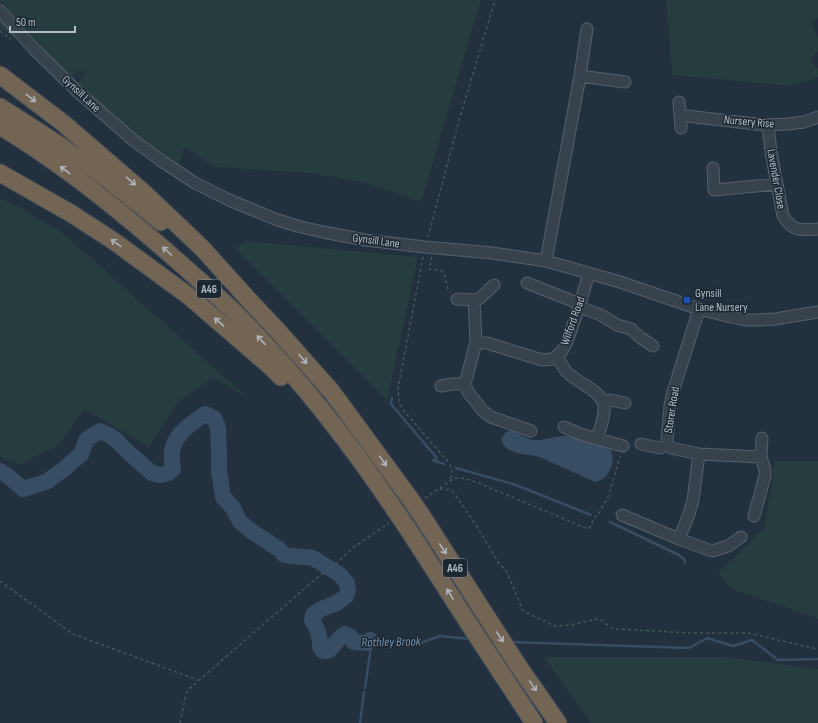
<svg xmlns="http://www.w3.org/2000/svg" width="818" height="723" font-family="'Sofia Sans Condensed',sans-serif">
  <style>
    .green { fill: #253d3e }
    .water { fill: #374d64 }
    .lines { fill: none; stroke-linecap: round; stroke-linejoin: round }
    .stream { stroke: #374d64; stroke-width: 2.5 }
    .river { stroke: #374d64; stroke-width: 16 }
    .minor-casing { stroke: #55606b; stroke-width: 13 }
    .highway-casing { stroke: #424d58; stroke-width: 19 }
    .path { stroke: #435a5b; stroke-width: 1.5; stroke-dasharray: 3 3; stroke-linecap: butt }
    .minor { stroke: #37424d; stroke-width: 11 }
    .highway { stroke: #736554; stroke-width: 17 }
    .highway-bridge-casing { stroke: #424d58; stroke-width: 19; stroke-linecap: butt }
    .highway-bridge { stroke: #736554; stroke-width: 17 }
    .oneway { stroke: #adb4bc }
    .transit-dot { fill: #1a4fb4; stroke: #1c2732; stroke-width: 1.5 }
    .labels { text-anchor: middle; dominant-baseline: central; stroke-width: 3; stroke-linejoin: round; paint-order: stroke }
    .shield { fill: #1c2732; stroke: #86909b; stroke-width: 1 }
    .shield-label { font-size: 11px; font-weight: bold; fill: #b3bdc8 }
    .street-label { font-size: 12px; fill: #b3bdc8; stroke: #1c2732 }
    .poi-label { font-size: 12px; fill: #b3bdc8; stroke: #1c2732; text-anchor: start }
    .water-label { font-size: 13px; font-style: italic; fill: #7390ab; stroke: #1c2732 }
  </style>
  <rect width="100%" height="100%" fill="#23303d"/>
  <path class="green" d="M0,0h481l-60,202 -55,-19 -55,-10 -96,-6 -31,-20 -1,7 -5,12 -47,-34 -50,-44 -2,-7 6,-8 -5,-4 -6,7 -7,-1 -60,-66 -7,-8z
    M666,0h152v18l-6,4 6,16v13l-7,9 7,9v8l-27,9 -119,-11z
    M0,19l21,23 -21,-14z
    M0,197l62,35 186,166 -35,-20 -34,23 -30,46 -65,-38 -24,35 -40,21 -20,-8z
    M246,241l172,16 -31,144 -152,-152z
    M775,461h43v158l-88,-31 -12,-15 46,-45z
    M544,657h180l94,12v54h-227z"/>
  <path class="water" d="M508,431c6,-1 8,2 14,5 3,2 8,3 11,4 11,1 21,-4 31,-4 9,0 39,9 47,14 5,12 -2,30 -16,32l-53,-24c-13,-5 -36,-1 -41,-19l4,-6z"/>
  <g class="lines">
    <path class="stream" d="M392,398l-1,6 45,53v4
      M433,460l11,4
      M456,468l60,17 75,30
      M610,522l69,33c4,3 6,4 6,8
      M370,640l48,4 22,-8 31,3
      M510,642l179,6 18,-10 26,8 19,-6 26,20 40,-1
      M365,688l7,-48
      M360,723l4,-31"/>
    <path class="river" d="M0,471l9,6 14,12 23,-7 18,-13 17,-15 6,-15 13,-8 9,4 7,5 13,13 23,20 8,2 8,-2 5,-4c-1,-5 -1,-11 -1,-17 2,-18 19,-28 33,-38l9,4 4,9 1,25v19l4,26 10,11 7,14 14,11 25,16 5,6 29,3 26,16 8,9 1,7 -2,6 -9,7 -16,6 -8,6 -1,5c4,6 7,14 8,21 0,2 0,4 0,6 1,2 2,4 4,4 8,2 13,-14 21,-17l6,3 3,5 13,1 3,-3"/>
    <defs>
      <path id="minor" d="M0,11l34,38 44,43 55,48 30,22 32,21 34,17 46,19 22,7 26,6 42,8 60,7 67,6 54,8 74,21 79,27 32,8 14,3h13l17,-1 43,-7
        M580,76l45,6
        M679,102l2,26
        M680,116h7l77,9 24,-1 16,-2 14,-5
        M768,125l3,27 12,64c10,16 18,14 35,13
        M713,168l1,22 63,-6
        M546,261l34,-185 7,-47
        M527,283l53,21
        M457,299l17,1 5,-1 15,-14
        M474,300l2,42 -11,42 3,8 15,19 8,6 40,14
        M579,307l22,8 16,10 14,4 10,9 12,8
        M699,309l-26,83 -3,13 -3,34 1,6 3,3 28,6 62,3
        M476,342l11,1 55,17 11,-1 9,-8 5,-9 13,-38 9,-31
        M557,356c3,5 6,12 10,16 9,10 31,17 36,30 4,11 -3,26 -6,37
        M441,386l11,-2h13
        M603,402l7,-2 15,3
        M564,427l16,7 43,12
        M641,444l19,4 8,-3
        M622,515l57,24 33,12 16,-5 13,-9
        M754,516l11,-40v-6l-4,-13 1,-19
        M679,539l10,-25 4,-14 6,-46"/>
      <path id="highway" d="M0,75l63,48 80,69 59,56 46,51 30,32 54,61 77,105
        M0,107c41,26 82,52 120,82 14,11 27,22 41,33
        M0,126c14,9 29,18 43,28 52,35 100,76 147,118 18,16 38,33 55,51 56,57 105,120 150,187
        M0,173l72,41 43,28 75,55 80,69 11,11
        M422,516l95,148 41,59
        M406,526l65,101 63,96"/>
    </defs>
    <use href="#minor" class="minor-casing"/>
    <use href="#highway" class="highway-casing"/>
    <path class="path" d="M0,31l11,8
      M428,237l30,-113 37,-124
      M423,257l-25,132 1,14 5,8 45,52c4,7 4,11 0,17
      M432,257l-3,12 13,2 2,2 4,17 2,2
      M440,489c5,0 9,0 14,4l22,32 22,37 8,9 5,10 11,28 5,4 28,13 16,-1 25,-6 5,1 9,7 7,2 72,4h59l38,9 32,7
      M425,498l28,-19c7,-3 15,1 23,3l112,47 3,-3 2,-6 6,-7 10,-18 11,-39
      M0,581l73,53 125,46
      M180,723l6,-29 3,-5 131,-114 9,-5 25,-23 35,-24"/>
    <use href="#minor" class="minor"/>
    <use href="#highway" class="highway"/>
    <defs>
      <path id="highway-bridge" d="M409,497l13,19
        M395,510l11,16"/>
    </defs>
    <use href="#highway-bridge" class="highway-bridge-casing"/>
    <use href="#highway-bridge" class="highway-bridge"/>
  </g>
  <defs><path id="oneway-shaft" d="M-6 0H5M1.5-3L5.5 0L1.5 3" fill="none" stroke-width="1.6" stroke-linecap="round" stroke-linejoin="round"/></defs>
  <g class="oneway">
    <use href="#oneway-shaft" transform="translate(31 98) rotate(38)"/>
    <use href="#oneway-shaft" transform="translate(65 170) rotate(-143)"/>
    <use href="#oneway-shaft" transform="translate(131 181) rotate(41)"/>
    <use href="#oneway-shaft" transform="translate(116 243) rotate(-145)"/>
    <use href="#oneway-shaft" transform="translate(167 251) rotate(-138)"/>
    <use href="#oneway-shaft" transform="translate(219 322) rotate(-139)"/>
    <use href="#oneway-shaft" transform="translate(261 340) rotate(-133)"/>
    <use href="#oneway-shaft" transform="translate(303 359) rotate(49)"/>
    <use href="#oneway-shaft" transform="translate(383 461) rotate(54)"/>
    <use href="#oneway-shaft" transform="translate(443 549) rotate(57)"/>
    <use href="#oneway-shaft" transform="translate(450 594) rotate(-122)"/>
    <use href="#oneway-shaft" transform="translate(500 637) rotate(57)"/>
    <use href="#oneway-shaft" transform="translate(533 686) rotate(55)"/>
  </g>
  <rect class="transit-dot" x="683" y="296" width="8" height="8" rx="2"/>
  <g class="labels">
    <g class="shield">
      <rect x="197" y="280" width="24" height="18" rx="3"/>
      <rect x="443" y="559" width="24" height="18" rx="3"/>
    </g>
    <g class="shield-label">
      <text x="209" y="289">A46</text>
      <text x="455" y="568">A46</text>
    </g>
    <g class="street-label">
      <text transform="translate(81 94) rotate(43)">Gynsill Lane</text>
      <text transform="translate(749 122) rotate(5)">Nursery Rise</text>
      <text transform="translate(776 179) rotate(80)">Lavender Close</text>
      <text transform="translate(376 241) rotate(8)">Gynsill Lane</text>
      <text transform="translate(573 321) rotate(-70)">Wilford Road</text>
      <text transform="translate(672 410) rotate(-81)">Storer Road</text>
    </g>
    <g class="poi-label">
      <text x="695" y="293">Gynsill<tspan x="695" dy="14">Lane Nursery</tspan></text>
    </g>
    <g class="water-label">
      <text transform="translate(391 642) rotate(-1)">Rothley Brook</text>
    </g>
  </g>
  <path d="M10 26v6h65v-6" fill="none" stroke="#b3bdc8" stroke-width="2"/>
  <text x="16" y="26" font-size="12" fill="#b3bdc8" stroke="#1c2732" stroke-width="3" paint-order="stroke">50 m</text>
</svg>
